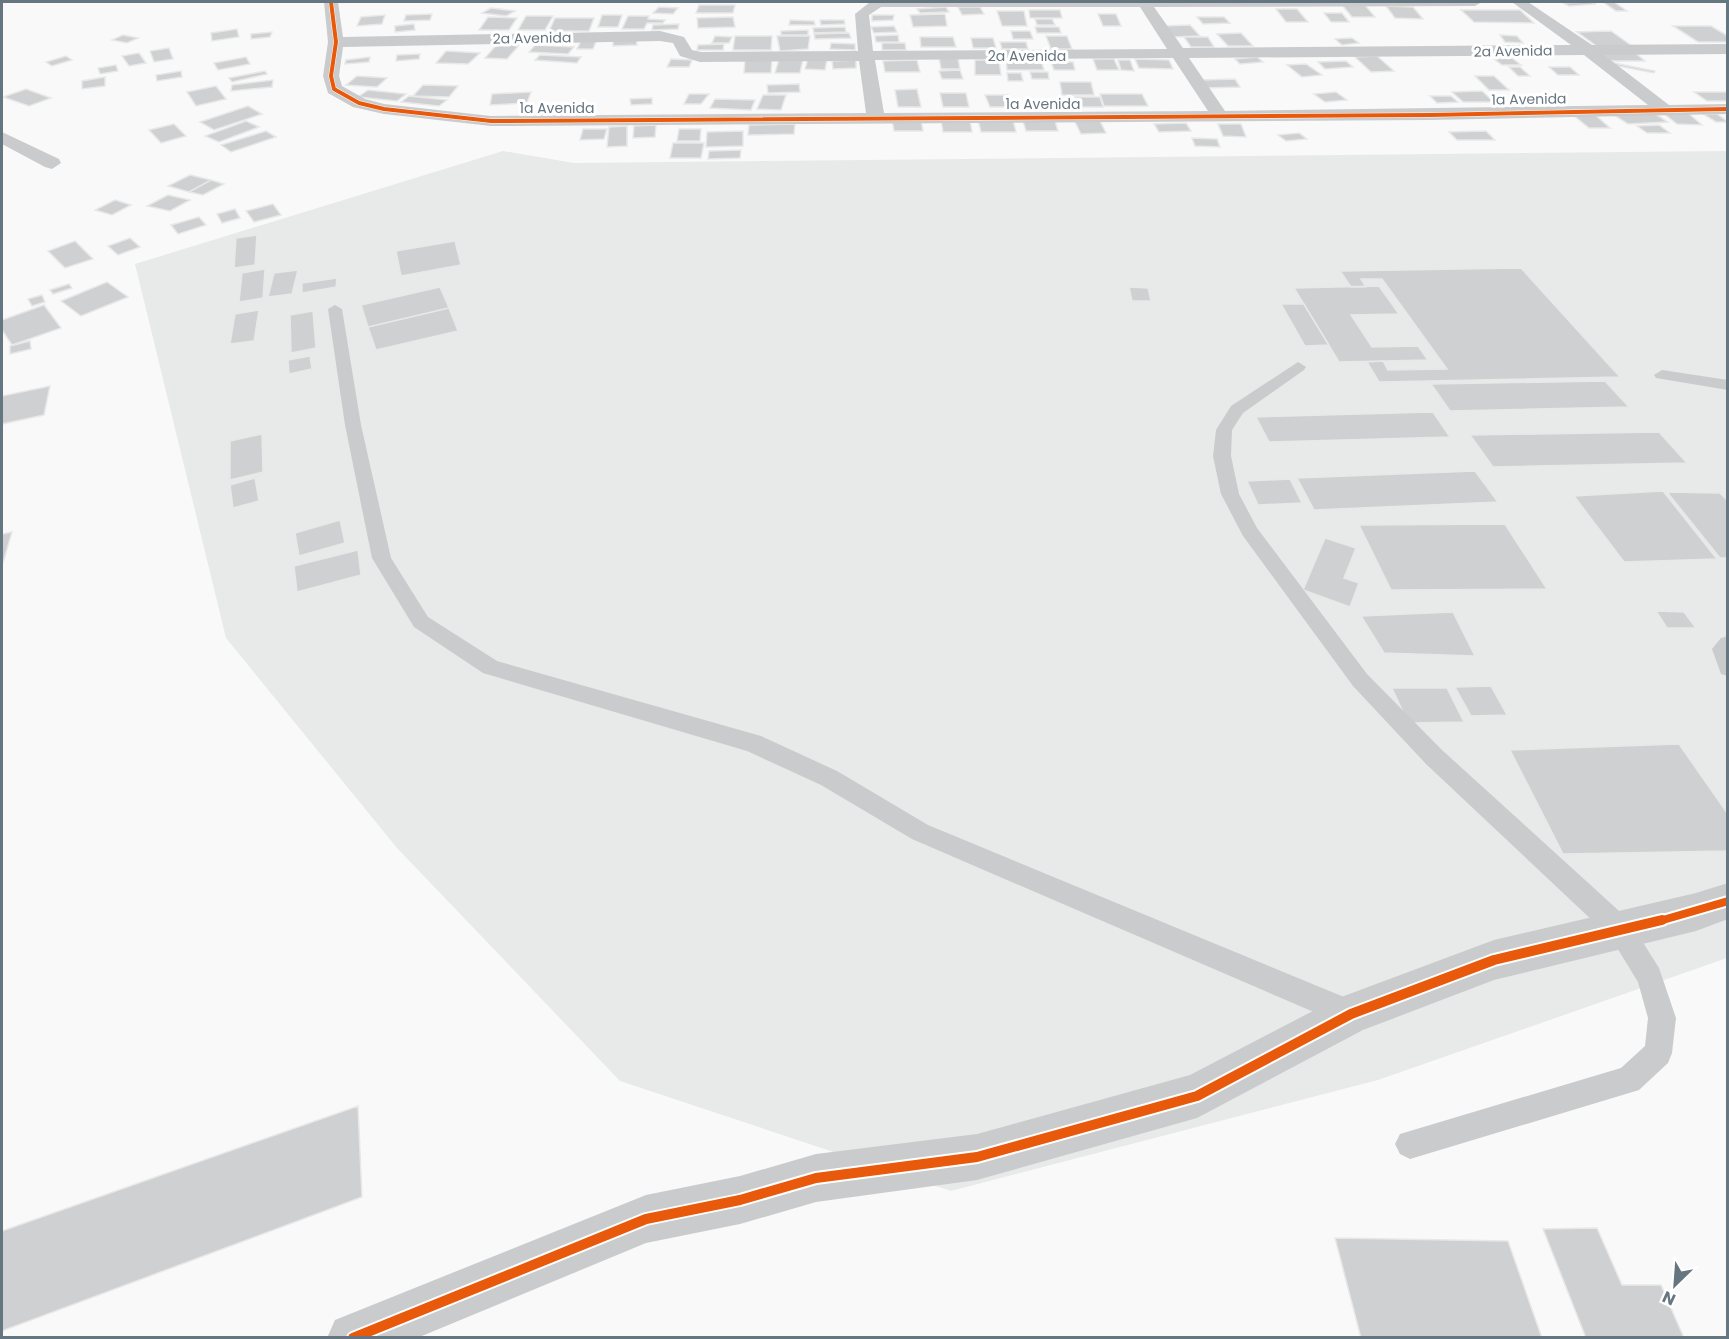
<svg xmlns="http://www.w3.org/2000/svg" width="1729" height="1339" font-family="Poppins,sans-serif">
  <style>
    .built { fill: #e8e9e9 }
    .building { fill: #ced0d1; stroke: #e8e8e8; stroke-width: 1.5 }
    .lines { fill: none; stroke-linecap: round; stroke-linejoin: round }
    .service { fill: #cacbcc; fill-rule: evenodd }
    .minor { fill: #cacbcc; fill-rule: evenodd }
    .cycleway-far2-casing { stroke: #fff; stroke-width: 5 }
    .cycleway-far1-casing { stroke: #fff; stroke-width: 12 }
    .cycleway-casing { stroke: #fff; stroke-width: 14 }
    .cycleway-far2 { stroke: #e8590c; stroke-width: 4 }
    .cycleway-far1 { stroke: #e8590c; stroke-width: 8 }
    .cycleway { stroke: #e8590c; stroke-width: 10 }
    .labels { text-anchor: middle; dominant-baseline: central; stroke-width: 6; stroke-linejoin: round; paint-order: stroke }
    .far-street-label { font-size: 14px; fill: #667681; stroke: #fff }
  </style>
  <rect width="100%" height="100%" fill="#f9f9f9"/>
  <path class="built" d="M503,151l71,12 1153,-12v807l-349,122 -427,111 -331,-110 -223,-233 -171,-210 -91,-374z"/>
  <path class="building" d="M1591,2l5,2 -27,2 -6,-3z
    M1603,2h11l13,9h-11z
    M1364,4l11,13h-23l-10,-12z
    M699,5h36l-2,8h-37z
    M1386,6l27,1 10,12 -28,-1z
    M659,7l19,1 -5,6 -20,-1z
    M946,7l3,5 -29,1 -3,-4z
    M958,7h22l4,7 -22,1z
    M491,8l24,3 -9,5 -24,-3z
    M1276,9h21l11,13h-22z
    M1029,10h31l2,8h-32z
    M1461,10h59l14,13 -60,-1z
    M997,11h27l3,15h-25z
    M1324,13h18l7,9h-18z
    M432,14l-2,6 -26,1 2,-6z
    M945,14l2,12 -34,1 -3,-12z
    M1098,14h18l5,12h-18z
    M385,15l-3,9 -25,2 4,-9z
    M602,15h20l-4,12h-20z
    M872,15h22l-1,5 -21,1z
    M526,16h27l-8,14h-27z
    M628,16h21l-1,3 17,1 -2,3h-16l-3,6h-22z
    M488,17l29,1 -8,12h-30z
    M733,17l2,10 -37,1 -1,-10z
    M1197,17h27l6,6 -27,1z
    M555,18h39l-5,13h-40z
    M1035,19h17l3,6h-18z
    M790,20l24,1 1,4h-26z
    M820,20h24l1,4 -24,1z
    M414,24l1,6 -20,2v-6z
    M679,24l-1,5 -26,1 1,-5z
    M1190,25l10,11 -26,1 -9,-11z
    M894,26l3,6 -23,1 -3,-6z
    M1673,26h38l17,10v6h-30z
    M845,27l1,5 -32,1 -1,-5z
    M1035,27h24l2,6h-24z
    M237,29l2,8 -27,4 -1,-8z
    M808,30v5h-27v-4z
    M1011,31h19l3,8h-20z
    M1611,31l21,15 -34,1 -21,-15z
    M272,32l-2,5 -19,2v-5z
    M849,33l2,5 -36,1 -1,-5z
    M1241,33l12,13h-25l-11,-12z
    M123,35l15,3 -11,5 -15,-3z
    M898,35l1,7h-23l-1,-6z
    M1500,35l17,1 6,7 -18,-1z
    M715,36l17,1 -3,6h-17z
    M735,36h37l-1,14h-38z
    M777,36h33l-2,13 -28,2z
    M1046,36h21l5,13h-21z
    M636,37l1,8 -24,1v-7z
    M920,37h33l3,10h-35z
    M1184,37h24l6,10h-23z
    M971,38h22l3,10h-23z
    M1352,38l7,5 -17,2 -7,-6z
    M582,39h15l-4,10h-16z
    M499,42l22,1 -14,16 -22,-1z
    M1000,42h26l2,7h-26z
    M831,43l24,1v6l-25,-1z
    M882,43h23l1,7h-24z
    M724,44l-1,6h-26l1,-5z
    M535,45l39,2 -6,7 -39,-2z
    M169,48l4,11 -19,3 -4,-11z
    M446,51l34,2 -12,11 -32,-1z
    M1594,52h40l11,9h-40z
    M139,53l7,10 -17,3 -7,-10z
    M420,54l-1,5 -23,2 1,-6z
    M540,55l41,2 -4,6 -42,-3z
    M66,56l6,4 -20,6 -6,-4z
    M1377,56l17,15 -23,1 -16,-15z
    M246,57l4,7 -32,6 -4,-7z
    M370,57l-1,5 -24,2 1,-4z
    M1257,57l6,5 -23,2 -5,-5z
    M808,58l19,1 -2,11 -20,-1z
    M939,58h19l2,11h-19z
    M1512,58l9,7h-19l-8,-6z
    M671,59l21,1 -3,7h-22z
    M772,59l-1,14h-27l1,-13z
    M779,59h24l-3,14h-25z
    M1093,59h21l5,11h-22z
    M1135,59l34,1 4,9 -34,-1z
    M856,60v8l-23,1 -1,-8z
    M917,60l3,12h-35l-2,-11z
    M975,60h24l2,15h-26z
    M1006,60l35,1 3,9h-37z
    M1118,60h12l4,11 -13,-1z
    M1346,61l7,6 -28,2 -7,-7z
    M1051,62h22l2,8h-21z
    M1614,63l41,8 -1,2 -41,-8z
    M1306,64l16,11 -20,2 -15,-12z
    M116,65l2,6 -18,3 -2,-6z
    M1509,67h11l10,9h-12z
    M1549,67h21l9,8h-21z
    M960,70l3,9h-21l-3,-8z
    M181,71l1,6 -25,4 -1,-6z
    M265,71l2,3 -35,8 -3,-4z
    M1030,72h18l1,7h-17z
    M1007,73h14l2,8h-15z
    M357,76l30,2 -10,9 -31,-2z
    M1475,76h19l15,14h-20z
    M105,77v9l-23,3v-8z
    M1235,79l5,8 -34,1 -5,-8z
    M273,80l-1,7 -41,4 1,-6z
    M1060,82h31l3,13h-32z
    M799,84l1,8 -32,1 -1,-8z
    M423,85l35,1 -9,11 -36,-1z
    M216,86l10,13 -30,7 -9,-14z
    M26,89l25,9 -22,8 -26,-9z
    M917,89l4,18h-23l-3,-17z
    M368,90l38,4 -9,7 -39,-4z
    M1482,91l12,11h-31l-11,-10z
    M531,92l-4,11 -37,2 2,-11z
    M1336,92l11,8 -22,2 -11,-8z
    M1694,92h34v9h-21z
    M940,93h26l3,14h-26z
    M689,94h20l-8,10h-17z
    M1100,94h42l6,12h-44z
    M763,95h23l-5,15 -24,-1z
    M985,95h23l5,12h-23z
    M409,96l38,4 -8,6 -38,-4z
    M1430,96h21l7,6 -21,1z
    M1075,97h25l3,10h-25z
    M652,98v6l-21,1 -1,-6z
    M715,99l40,1 -4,10 -41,-2z
    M248,106l14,8 -48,16 -14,-8z
    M1593,113l17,15h-21l-17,-14z
    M1654,113l14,9 -40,2 -14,-9z
    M1663,113h25l14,12 -25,-1z
    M1703,114h14l11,8h-12z
    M1098,117l8,16 -25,1 -8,-16z
    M941,119l29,1 2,12h-29z
    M892,120h29l2,11h-29z
    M978,120h35l3,12h-35z
    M246,121l13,6 -40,15 -14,-6z
    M1023,121h32l3,10h-32z
    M1186,123l5,8 -32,1 -5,-8z
    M174,124l12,12 -25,7 -12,-13z
    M795,124l-1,10 -46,1 1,-10z
    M1218,124h23l5,13 -23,-1z
    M656,125l-1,12 -22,1 1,-12z
    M1659,125l11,8h-23l-10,-7z
    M627,126v20l-20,1 2,-20z
    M583,129h24l-3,10 -24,1z
    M679,129h22l-1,12h-23z
    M266,131l10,6 -45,15 -10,-7z
    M743,131v15l-37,1 1,-15z
    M1486,131l9,9h-38l-8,-8z
    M1299,133l8,6 -21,2 -8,-6z
    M1192,138l25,1 3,8 -25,-1z
    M673,143h31l-3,15h-31z
    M741,150l-1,8 -32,1 1,-8z
    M190,175l21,5 -22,12 -21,-6z
    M211,180l13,4 -21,11 -14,-3z
    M168,195l22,5 -20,11 -23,-5z
    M115,200l16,5 -19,10 -17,-5z
    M273,204l8,11 -27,7 -8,-11z
    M235,209l5,9 -18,5 -5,-9z
    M199,217l7,8 -28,9 -7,-9z
    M257,235l-2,30 -21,3 2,-30z
    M130,238l10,9 -22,8 -10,-9z
    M75,241l18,18 -28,9 -17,-17z
    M455,241l6,24 -60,11 -5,-25z
    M1521,268l99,109 -241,5 -12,-20 16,-1 5,9 59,-1 -65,-90h-21l5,8h-15l-11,-16z
    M265,269l-2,29 -24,4 3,-29z
    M298,270l-6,24 -24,3 6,-24z
    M337,278l-1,9 -34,6v-10z
    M107,282l21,15 -47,19 -20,-15z
    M69,284l3,4 -19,6 -3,-4z
    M1379,286l20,28 -48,1 21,32 46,-1 10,14 -89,2 -45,-74z
    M440,287l9,21 -81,19 -7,-22z
    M1129,287l19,1 3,13h-19z
    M42,295l3,7 -13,4 -4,-7z
    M1281,304h23l25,41 -24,1z
    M44,305l17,23 -49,17 -10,-15v-10z
    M449,308l9,23 -82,19 -8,-23z
    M259,310l-5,31 -24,3 5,-30z
    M313,311l3,37 -25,5 -1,-38z
    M30,341l1,8 -21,5v-8z
    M310,356l2,13 -23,5 -1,-14z
    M1605,381l24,26 -179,4 -19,-27z
    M50,386l-6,29 -42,9v-28z
    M1433,412l17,25 -181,5 -13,-25z
    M1659,432l28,31 -194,4 -23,-32z
    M262,434l1,38 -33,8v-39z
    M1475,471l23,31 -184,8 -17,-32z
    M255,478l4,23 -26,7 -3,-23z
    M1290,479l12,24 -44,2 -11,-24z
    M1663,491l54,68 -93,3 -50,-66z
    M1663,491l54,68 -93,3 -50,-66z
    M1667,492l53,1 8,8v57h-8z
    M1667,492l53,1 8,8v57h-8z
    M340,520l5,23 -46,13 -4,-23z
    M1505,524l42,65 -156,1 -32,-65z
    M12,532l-9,31 -1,1v-30z
    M1325,538l31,10 -12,30 15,5 -9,24 -47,-17z
    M358,550l3,25 -64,17 -3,-26z
    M1656,611l28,1 12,16h-29z
    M1453,612l22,44 -91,-3 -23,-37z
    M1491,686l16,29 -36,1 -16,-29z
    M1392,688h55l17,34 -56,1z
    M1679,744l49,70v37l-165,3 -53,-104z
    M358,1106l4,91 -360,134v-100z
    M1597,1228l25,57h39l23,53h-98l-43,-109z
    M1335,1238l173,3 34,97h-181z"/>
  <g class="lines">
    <path class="service" d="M335,305l7,4 19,116 30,133 37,59 69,44 264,75 76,35 91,54 433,179 4,10 -4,10 -10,4 -439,-189 -91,-54 -74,-34 -264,-78 -69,-46 -42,-69 -27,-133 -17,-116z
      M1298,362l8,5 -2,3 -61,43 -11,17 -1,26 8,38 18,34 110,146 75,76 187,170 30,48 17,50 -4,35 -4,10 -29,27 -229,69 -10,-5 -5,-10 5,-10 221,-66 24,-22 3,-28 -10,-36 -27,-44 -185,-174 -73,-78 -110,-150 -22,-42 -8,-38 3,-26 15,-24z
      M1662,370l66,10v10l-72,-12 -2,-3z
      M1728,636v40l-7,-2 -9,-25 9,-11z"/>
    <path class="minor" d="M324,2h14l5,35 317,-6 24,6 8,13 9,2 157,-1 -3,-37 15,-12h612l-7,4 -321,1 29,41 388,-3 -59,-43h16l64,43 136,-1v10l-124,1 65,50 59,-1v10l-298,6 -939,6 -107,-12 -31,-7 -25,-14 -5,-17 5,-34zM881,7h259l27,42 -294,2 -4,-36zM660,41l13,2 7,13 20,6 159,-1 7,52 -375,3 -107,-12 -19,-5 -23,-13 -3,-10 4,-29zM1584,55l64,50 -423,6 -36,-53zM1173,58l35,53 -324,2 -9,-53z
      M2,132l57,27 2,4 -9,6 -7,-2 -43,-23z
      M1728,883v36l-32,12 -202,49 -131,50 -166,88 -220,62 -161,22 -76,22 -94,19 -229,95h-90l8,-18 311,-125 94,-19 76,-22 161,-20 213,-59 146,-76 158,-59 202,-47z"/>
    <defs>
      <path id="cycleway-far2" d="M331,2l5,40 -5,34 3,13 25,14 25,6 107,12 939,-6 298,-6"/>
      <path id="cycleway-far1" d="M1656,922l72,-21"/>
      <path id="cycleway" d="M353,1338l293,-119 94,-19 76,-22 161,-21 220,-61 154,-82 143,-54 168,-40"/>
    </defs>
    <use href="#cycleway-far2" class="cycleway-far2-casing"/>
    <use href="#cycleway-far1" class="cycleway-far1-casing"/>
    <use href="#cycleway" class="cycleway-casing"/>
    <use href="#cycleway-far2" class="cycleway-far2"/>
    <use href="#cycleway-far1" class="cycleway-far1"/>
    <use href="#cycleway" class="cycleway"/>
  </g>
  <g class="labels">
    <g class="far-street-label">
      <text transform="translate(532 38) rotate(-1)">2a Avenida</text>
      <text transform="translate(1513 51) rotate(-1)">2a Avenida</text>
      <text x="1027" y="56">2a Avenida</text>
      <text transform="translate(1529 99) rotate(-1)">1a Avenida</text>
      <text x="1043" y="104">1a Avenida</text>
      <text x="557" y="108">1a Avenida</text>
    </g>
  </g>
  <rect width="1729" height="1339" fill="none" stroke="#667681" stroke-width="6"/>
  <g transform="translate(1675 1285) rotate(205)" stroke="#ffffff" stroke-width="4.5" paint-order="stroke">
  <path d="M0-4.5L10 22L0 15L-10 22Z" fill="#667681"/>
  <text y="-9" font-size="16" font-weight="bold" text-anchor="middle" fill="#667681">N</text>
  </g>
</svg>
